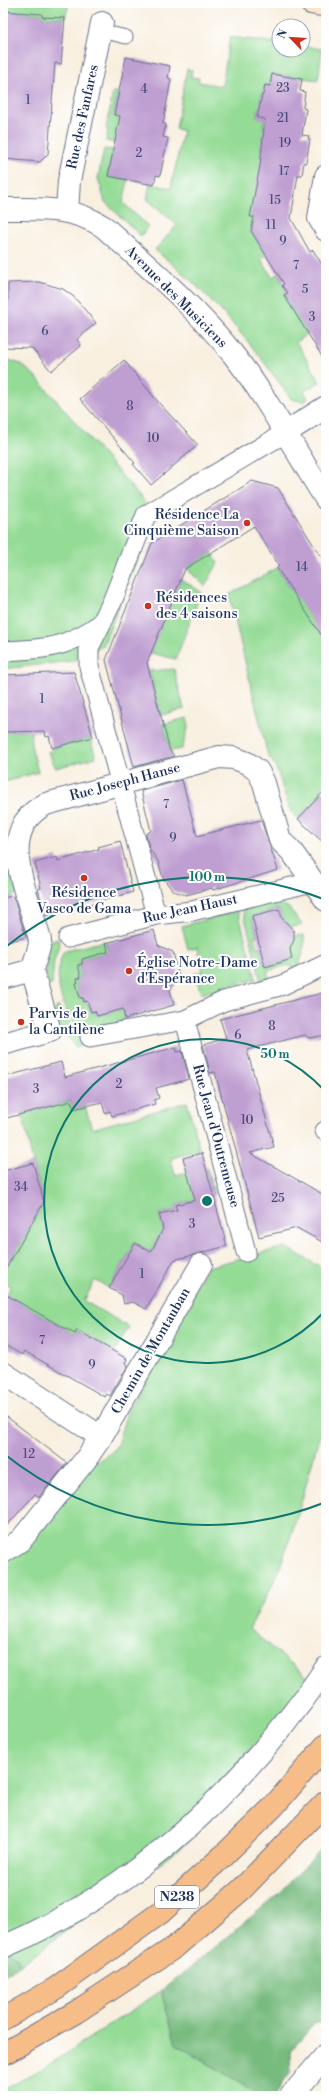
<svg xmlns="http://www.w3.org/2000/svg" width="329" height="2099" font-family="'Libre Bodoni',serif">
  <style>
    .green { fill: #94db95; stroke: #58857a }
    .forest { fill: #77bb7e; stroke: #49756e }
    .building { fill: #bf9fd1 }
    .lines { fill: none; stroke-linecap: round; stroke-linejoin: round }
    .service-casing { stroke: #68728b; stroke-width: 15 }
    .pedestrian-casing { stroke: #68728b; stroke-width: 21 }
    .minor-casing { stroke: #68728b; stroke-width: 24 }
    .secondary-casing { stroke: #68728b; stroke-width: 24 }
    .trunk-casing { stroke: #68728b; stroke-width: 24 }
    .service { stroke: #fff; stroke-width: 13 }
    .pedestrian { stroke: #fff; stroke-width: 19 }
    .minor { stroke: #fff; stroke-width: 22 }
    .secondary { stroke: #fce5cf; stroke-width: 22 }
    .trunk { stroke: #f7bd88; stroke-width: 22 }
    .ring { fill: none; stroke: #0f766e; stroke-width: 2 }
    .poi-dot { fill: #c8321e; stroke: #fff; stroke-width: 1.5 }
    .labels { text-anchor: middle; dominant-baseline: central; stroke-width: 4; stroke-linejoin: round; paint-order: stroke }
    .number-label { font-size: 12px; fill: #444b7b }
    .shield { fill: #fff; stroke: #5f6d8e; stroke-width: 1 }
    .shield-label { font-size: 13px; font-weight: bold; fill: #1b2f5e }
    .street-label { font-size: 14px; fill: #1b2f5e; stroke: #fff }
    .poi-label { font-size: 14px; fill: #1b2f5e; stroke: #fff; text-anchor: start }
    .centre { fill: #0f766e; stroke: #fff; stroke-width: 2 }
    .ring-label { font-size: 12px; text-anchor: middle; font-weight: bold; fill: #0f766e; stroke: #fff; stroke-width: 4; stroke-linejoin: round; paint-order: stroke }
  </style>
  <rect width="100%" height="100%" fill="#fff"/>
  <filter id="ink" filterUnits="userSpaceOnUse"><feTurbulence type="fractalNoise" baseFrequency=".025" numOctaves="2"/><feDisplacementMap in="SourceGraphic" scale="8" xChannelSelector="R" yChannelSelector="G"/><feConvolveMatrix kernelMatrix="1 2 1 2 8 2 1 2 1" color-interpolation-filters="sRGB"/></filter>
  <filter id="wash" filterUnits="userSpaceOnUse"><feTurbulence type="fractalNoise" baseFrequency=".012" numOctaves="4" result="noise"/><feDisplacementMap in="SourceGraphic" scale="16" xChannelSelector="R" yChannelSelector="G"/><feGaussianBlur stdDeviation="0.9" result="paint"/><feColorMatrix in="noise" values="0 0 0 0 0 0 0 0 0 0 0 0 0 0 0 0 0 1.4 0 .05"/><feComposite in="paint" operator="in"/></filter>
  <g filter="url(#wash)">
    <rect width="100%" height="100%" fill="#f8efdf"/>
    <path class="green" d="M3,3h66l-4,15 -23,-1v-3l-39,-3z
      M230,37l49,6v7h24v-4l19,3 -4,31 -46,-6 -2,12 -5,-1 -5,16 7,1 -1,7 -7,-2 -2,10 8,2 -2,9 3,1 -1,6h-2l-2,12 5,9 -15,61h3l-3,14 16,24 -6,4 11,18 6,-3 9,19 -3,2 24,38 -12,9 24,40 -16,9 4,8 -4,3 -13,-3c-40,-57 -81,-106 -136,-149l22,-25 -30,-26 3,-15 21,4 12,-57 -7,-2 11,-60 5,1 -1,7 8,1 -1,4 24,4z
      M113,92h5l-4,23 8,2 -5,26 -11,-2 2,-12h-2z
      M104,149l9,1 -5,26 20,4 -5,23 25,23 -7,10 -36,-34 -7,-24z
      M3,358l18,6 13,11 110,126 2,36 -43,109 -30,15 -70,8z
      M212,552l6,11 -13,23 -19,-18z
      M277,568l14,22 1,-1 34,47v147l-6,6 3,3 -25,27c-18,-16 -13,-46 -30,-63l-39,-161z
      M181,579l20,13 -25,67 -26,-6z
      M174,669l10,40 -23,6 -12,-44z
      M187,718l2,7 -7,24 -12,2 -7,-27z
      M31,730v15l7,27 -33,10 -2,-8v-42z
      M90,738l6,19 -40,11 -8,-16 4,-1v-3z
      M3,850l15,44 -15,4z
      M275,900l14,8 13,17 -10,2 -10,-8 -3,-10 -27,7 5,20 -3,1 3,10 3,-1 5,21 27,-8 -3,-12 6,-11 9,-1c1,13 -1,26 -10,36l-3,-5 -4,-1 -20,6 2,7 -8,3 -19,-75z
      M238,911l18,68 -55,15 -6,-21 8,-2 -6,-24 -9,2 -6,-23z
      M58,939l2,4 -6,18 -2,23 -4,3 -2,-12 3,-34z
      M105,941l3,11 -26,7v5l-4,1 3,12 -4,1 1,4 -2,1 4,15h3l1,4 3,-1 4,11 4,-1 2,5 26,-7 2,12 -38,10c-23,-9 -33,-46 -27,-69 1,-4 2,-8 5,-11z
      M58,1006l16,24 13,10 2,4 -13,3c-10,-11 -17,-22 -22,-36z
      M71,1101l3,8 11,-3 7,23 95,-27 13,49 -29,7 4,17 32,-7 7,27 -38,10 1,5 -18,4 5,19 -4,1 -9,18 -16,-9 -26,45 -14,-8 -11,21 45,26 -15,25 -37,-22 -2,4 -69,-39 5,-9 -8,-5v-14l8,-7 33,-58 -11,-39 -11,-49z
      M285,1247l41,23v154l-8,17 -20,73 -21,62 -28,53 72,59 -75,96 -63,62 -162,118 -18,-22v-380l84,-94 25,-16 5,-7 10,-33 80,-145z
      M161,1991l15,53 86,52h-259v-6l42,-23z"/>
    <path class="forest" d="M326,1844v177l-12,3 -24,28 1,20 -17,24h-12l-86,-52 -15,-53 119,-98z
      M3,1942l18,22 -18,12z"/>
    <g id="blocks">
      <path class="building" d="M3,11l39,3v3l23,1 -4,46 -6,-1 -7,91 -8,8 -37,-3v-94l2,-23h-2z
        M126,57l44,9 -2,12 3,1 -8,45h3l-3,13 5,1 -8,38 -4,-1 -2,10 -46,-9 12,-60 -6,-1z
        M272,74l30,5 -2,12 5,1 -2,16 3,1 -4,26 7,1 -1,3h2l-4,24 -2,-1 -2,13h-4l-7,43 19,34 3,-2 13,21v92l-42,-68 4,-2 -6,-7 2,-2 -33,-53 3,-14h-4l10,-51 5,-47 -8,-1 5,-23h1l2,-10 5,1z
        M39,282l24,7 11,8 22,26 -19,16 4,7 -30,25 -19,-23 -29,-1v-41h5v-23z
        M124,360l35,43 39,42 -47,40 -18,-21 2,-1 -55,-64z
        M252,481l26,7 48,77v77l-49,-74 2,-2 -25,-40 -69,43 -38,94 23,88 4,5 -40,11 -28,-107 46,-117z
        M74,672l19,65 -41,11 -3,-12 -3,1 -1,-6 -42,1v-57z
        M182,780l15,56 64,-16 17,50 -65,20 -1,-2 -26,7 -13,-4 -10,-13 -5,-17 -9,-13 -3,-14 5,-3 -10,-40z
        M326,789v56l-28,-26z
        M120,841l13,51 -87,24 -8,-27 3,-1 -6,-25 22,-6 1,4 41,-12 -1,-2z
        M13,896l13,41 -23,6v-45z
        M279,909l3,9 12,13v9l-4,9 2,10 -27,8 -13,-51z
        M154,930l4,15 15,7 6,25 -9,13 4,15 -49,14 -2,-10 -26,7 -2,-5 -4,1 -4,-11 -3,1 -1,-4h-3l-4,-15 2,-1 -1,-4 4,-1 -3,-12 4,-1v-5l26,-7 -2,-9z
        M326,992v43l-17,3 -4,-3 -58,15 27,97 -24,6 76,43v48l-29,-16 -38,9 -44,-165 -5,1 -7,-28 23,-7 -6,-19z
        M176,1047l1,5 5,-1 7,28 -33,9 3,10 -5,2 1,4 -43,12 -2,-5 -5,2 -3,-11 -28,7 -3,-8 -68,18v-42l58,-15 4,15z
        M202,1153l25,93 -53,14 -28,49 -13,-7 -9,2 -2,-9 -13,-7 26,-45 16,9 12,-23 -4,-15 18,-4 -2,-5 20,-5 -12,-42z
        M33,1163l11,39 -41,72v-103z
        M3,1293l72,41 2,-4 50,29 -2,4 3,2 -18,31 -3,-2 -2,3 -81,-46 -2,4 -19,-11z
        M3,1414l64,49 -28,34 -4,-3 -32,36z"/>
    </g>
  </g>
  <g filter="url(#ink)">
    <use href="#blocks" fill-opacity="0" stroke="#68728b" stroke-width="1"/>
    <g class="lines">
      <defs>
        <path id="service" d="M101,31l25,6"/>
        <path id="pedestrian" d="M3,651c42,-2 60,-2 96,-26
          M156,915l-67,-249v-18l23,-46 34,-87 139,-82
          M68,938l88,-23 36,-4 120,-29
          M185,1020l61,232
          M90,1037l95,-17 39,-19 59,-16 43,-21
          M325,1131h1"/>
        <path id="minor" d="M326,176l-7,42 7,12
          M3,209c38,0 68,-3 101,18 44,40 91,79 128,126 36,45 63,98 94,146
          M67,211l2,-30 33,-158
          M285,433l41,-26
          M32,970c2,-8 8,-21 8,-29 -1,-8 -5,-17 -7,-24 -12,-39 -33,-90 13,-113l173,-47 15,1 13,5 11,8 6,12 16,57 12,12 34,48
          M3,978l29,-8
          M3,1044l47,-13 -18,-61
          M3,1373l98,64
          M3,1552l18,-12 65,-81 15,-22 100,-172
          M3,1947c134,-57 241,-160 323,-279
          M291,2096l35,-41"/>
        <path id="secondary" d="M311,3l15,3"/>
        <path id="trunk" d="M3,2019l53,-31 104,-75 63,-57 50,-49 53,-62
          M3,2054l73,-42 99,-65 66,-57 85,-88"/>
      </defs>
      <use href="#service" class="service-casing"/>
      <use href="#pedestrian" class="pedestrian-casing"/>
      <use href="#minor" class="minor-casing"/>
      <use href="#secondary" class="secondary-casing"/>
      <use href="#trunk" class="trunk-casing"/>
      <use href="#service" class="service"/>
      <use href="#pedestrian" class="pedestrian"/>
      <use href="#minor" class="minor"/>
      <use href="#secondary" class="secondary"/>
      <use href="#trunk" class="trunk"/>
    </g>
  </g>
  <g class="ring">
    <path d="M325 1311A162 162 0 1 1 325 1091"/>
    <path d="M326 1502A324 324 0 0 1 3 1453M3 949A324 324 0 0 1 326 900"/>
  </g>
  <g class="poi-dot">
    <circle cx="247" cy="523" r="4"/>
    <circle cx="148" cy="606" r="4"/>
    <circle cx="84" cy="878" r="4"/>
    <circle cx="129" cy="971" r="4"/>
    <circle cx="21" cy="1022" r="4"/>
  </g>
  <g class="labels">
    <g class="number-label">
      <text x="283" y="88">23</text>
      <text x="144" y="89">4</text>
      <text x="28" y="100">1</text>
      <text x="283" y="118">21</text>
      <text x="285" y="143">19</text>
      <text x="139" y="153">2</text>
      <text x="284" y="171">17</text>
      <text x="275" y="200">15</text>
      <text x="271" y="225">11</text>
      <text x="283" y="241">9</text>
      <text x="296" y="265">7</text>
      <text x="305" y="289">5</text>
      <text x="312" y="317">3</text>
      <text x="45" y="331">6</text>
      <text x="130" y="406">8</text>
      <text x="153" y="438">10</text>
      <text x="302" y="567">14</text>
      <text x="42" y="699">1</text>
      <text x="166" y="804">7</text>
      <text x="173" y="838">9</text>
      <text x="272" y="1026">8</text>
      <text x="238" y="1035">6</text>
      <text x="119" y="1084">2</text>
      <text x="36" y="1089">3</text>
      <text x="247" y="1120">10</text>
      <text x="21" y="1187">34</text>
      <text x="278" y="1198">25</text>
      <text x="192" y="1224">3</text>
      <text x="142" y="1274">1</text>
      <text x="42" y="1340">7</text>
      <text x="92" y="1365">9</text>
      <text x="29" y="1454">12</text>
    </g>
    <rect class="shield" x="155" y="1886" width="44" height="22" rx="3"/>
    <g class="shield-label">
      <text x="177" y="1897">N238</text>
    </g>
    <g class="street-label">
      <text transform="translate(83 117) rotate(-78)">Rue des Fanfares</text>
      <text transform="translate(176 297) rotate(45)">Avenue des Musiciens</text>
      <text transform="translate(125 782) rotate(-15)">Rue Joseph Hanse</text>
      <text transform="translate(190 909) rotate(-12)">Rue Jean Haust</text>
      <text transform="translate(216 1136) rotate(75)">Rue Jean d'Outremeuse</text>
      <text transform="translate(151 1351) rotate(-60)">Chemin de Montauban</text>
    </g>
    <g class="poi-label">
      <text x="239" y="515" text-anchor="end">Résidence La<tspan x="239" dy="16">Cinquième Saison</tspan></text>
      <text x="156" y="598">Résidences<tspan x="156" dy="16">des 4 saisons</tspan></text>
      <text x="84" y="893" text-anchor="middle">Résidence<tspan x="84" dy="16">Vasco de Gama</tspan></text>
      <text x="137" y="963">Église Notre-Dame<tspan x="137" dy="16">d'Espérance</tspan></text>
      <text x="29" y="1014">Parvis de<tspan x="29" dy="16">la Cantilène</tspan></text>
    </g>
  </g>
  <circle cx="207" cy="1201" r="6" class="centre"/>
  <g class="ring-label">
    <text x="207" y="881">100 m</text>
    <text x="275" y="1058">50 m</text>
  </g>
  <rect width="329" height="2099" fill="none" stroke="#fff" stroke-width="16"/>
  <g transform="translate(291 38) rotate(295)"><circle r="19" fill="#ffffff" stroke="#a4acbf"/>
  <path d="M0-3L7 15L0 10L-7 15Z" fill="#c8321e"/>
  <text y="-6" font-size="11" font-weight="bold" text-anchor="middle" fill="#1b2f5e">N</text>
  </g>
</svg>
